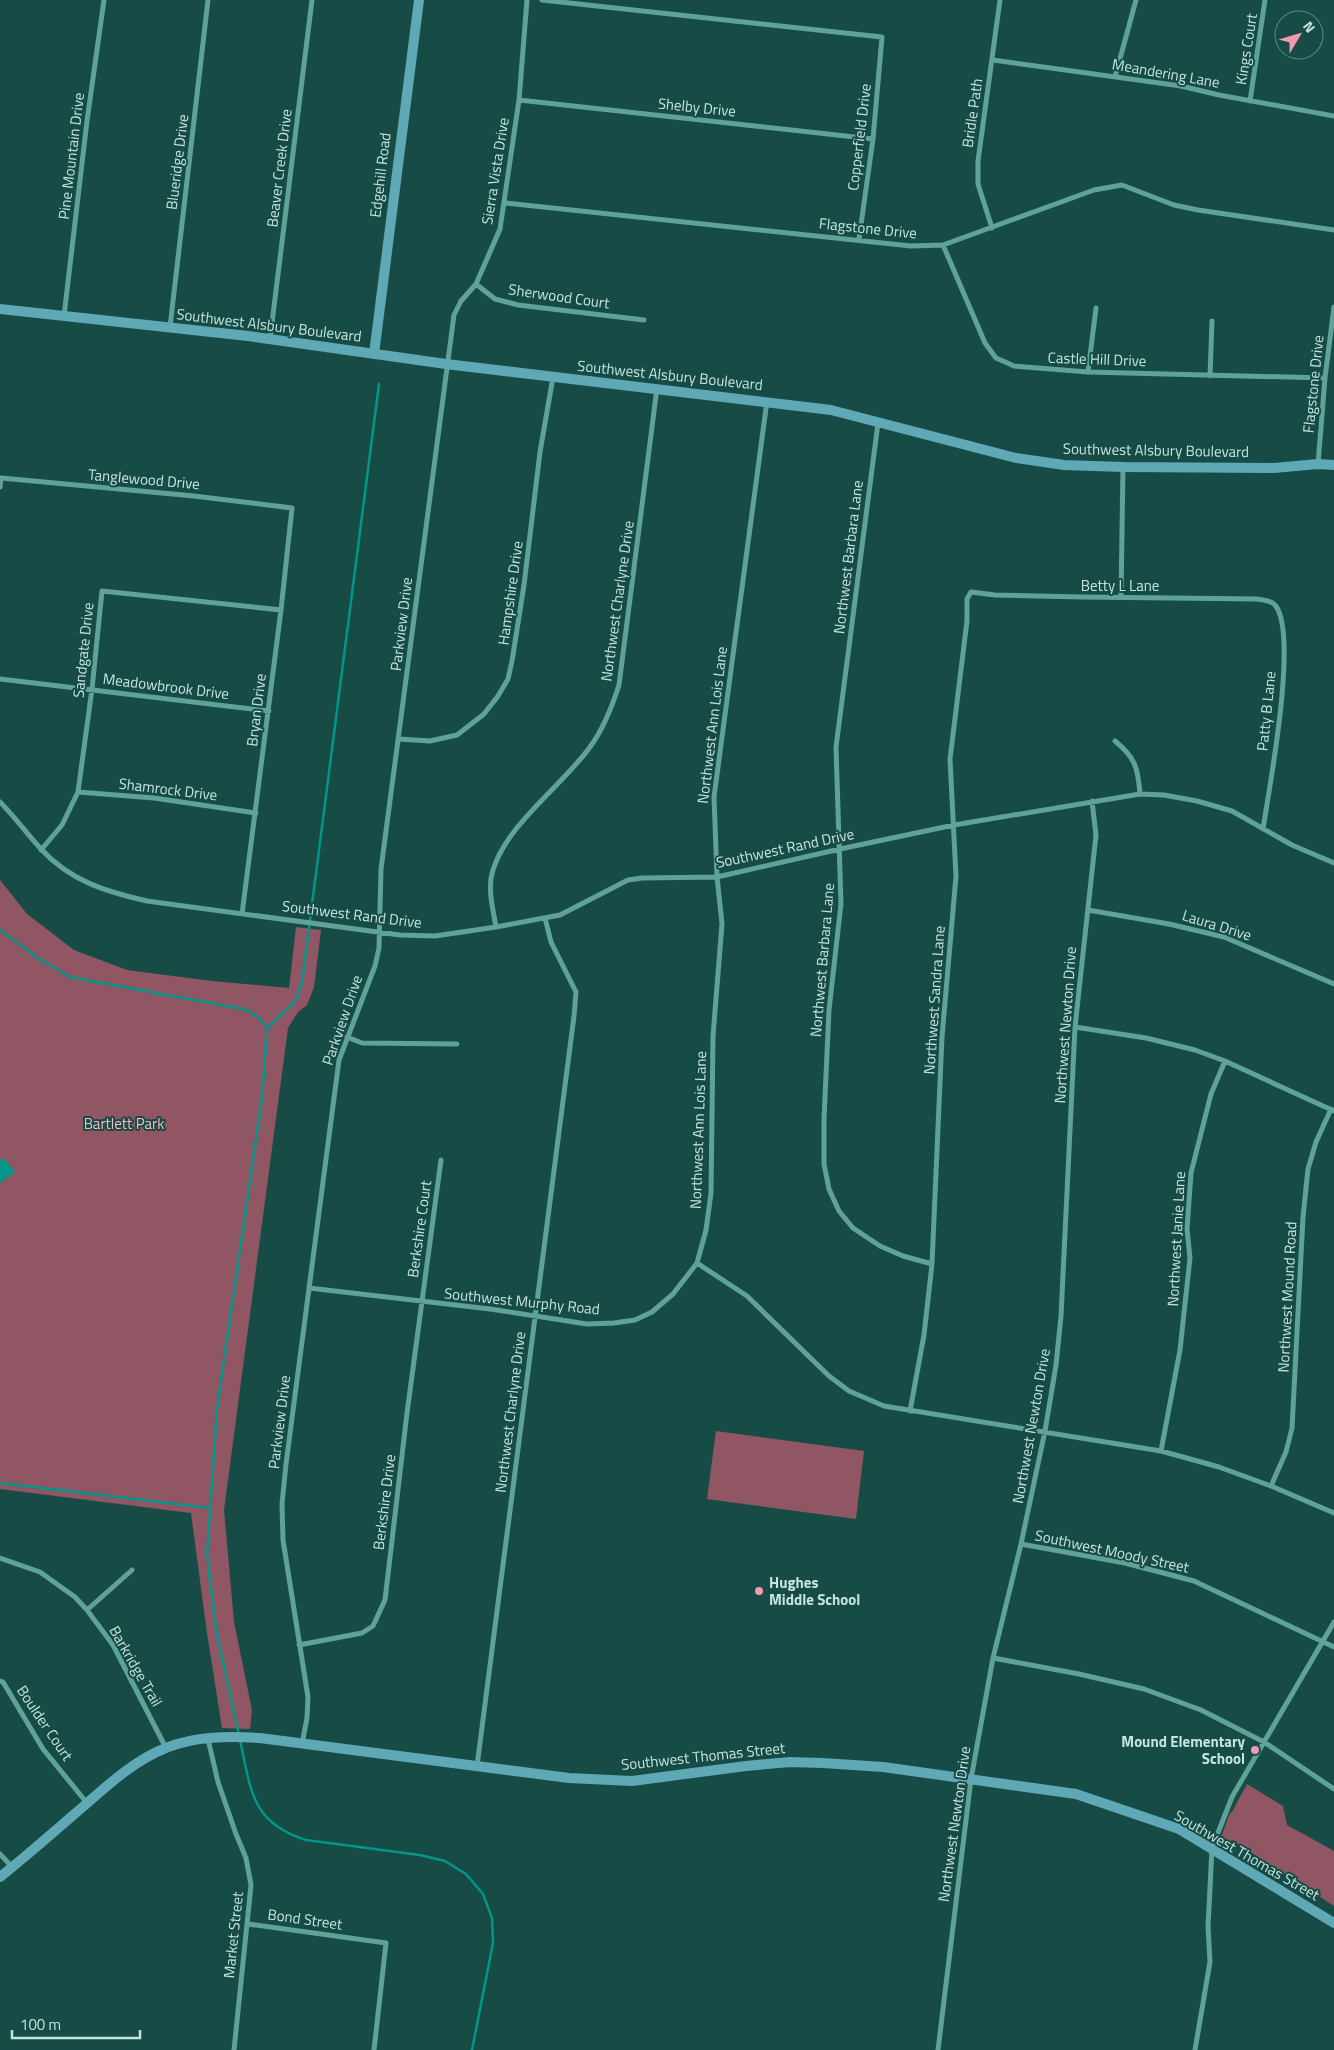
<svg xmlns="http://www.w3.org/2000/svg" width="1334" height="2050" font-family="'Titillium Web',sans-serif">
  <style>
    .green { fill: #905664 }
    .water { fill: #009689 }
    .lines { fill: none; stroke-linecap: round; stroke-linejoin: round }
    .stream { stroke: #009689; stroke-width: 2.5 }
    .street { stroke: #5fa299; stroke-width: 5 }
    .secondary { stroke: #5fa8b6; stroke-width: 10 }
    .poi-dot { fill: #f29aaf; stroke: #174c46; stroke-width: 2 }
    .labels { text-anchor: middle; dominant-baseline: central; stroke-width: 4; stroke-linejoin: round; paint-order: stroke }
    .street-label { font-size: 15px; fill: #c4e5df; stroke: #174c46 }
    .park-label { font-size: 15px; fill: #fcb6c6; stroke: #174c46 }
    .poi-label { font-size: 15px; font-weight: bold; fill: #c4e5df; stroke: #174c46; text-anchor: start }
  </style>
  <rect width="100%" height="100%" fill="#174c46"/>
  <path class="green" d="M0,880l27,34 47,36 53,20 85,11 77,7 7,-61 25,3 -7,57 -7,18 -9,7 -10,16 -64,482 10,112 18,88 -2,19 -28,-1 -15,-95 -16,-120 -191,-24z
    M716,1431l148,20 -8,68 -149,-20z
    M1247,1784l36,22 4,19 47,26v55l-102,-66 -5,7 -7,-7 10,-27 2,-1z"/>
  <path class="water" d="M4,1158l11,14 -15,11v-22z"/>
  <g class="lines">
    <path class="stream" d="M0,930l39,29 31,18 173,32c11,4 18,9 24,20l-5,69 -45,311 -10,145 9,76 23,105
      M267,1029l29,-29 6,-18 77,-598
      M0,1483l210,25
      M240,1740c11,50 11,83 66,100l114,15 25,6 21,13 17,20 9,24 1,25 -21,107"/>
    <path class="street" d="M542,0l340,37 -9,102 -14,100
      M993,60l188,26 38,9 115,21
      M1115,77l21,-77
      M519,100l354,39
      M1250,101l15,-101
      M505,203l406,43 32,-1 151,-55 28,-5 52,20 24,5 136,20
      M992,228l-14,-44v-23l22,-161
      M943,245l42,98 11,15 18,8 74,6 237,6
      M476,284l19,15 23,6 126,15
      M64,316l23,-195 17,-121
      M170,327l38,-327
      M270,339l42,-339
      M1088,372l8,-64
      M1210,376l2,-55
      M878,423l-42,324 5,157 -12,106 -5,109v45l5,25 10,22 14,17 27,18 23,10 29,8
      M1318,464l7,-86 9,-71
      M0,487l1,-9 193,18 98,12 -11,102 -39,304
      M1121,597l2,-130
      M0,679l269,32
      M399,739l31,2 27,-6 27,-21 14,-18 10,-17 4,-18 12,-76 16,-133 13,-75
      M1115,741c21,17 23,28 25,53
      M78,792l76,6 102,15
      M0,802c15,15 27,32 41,47 29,32 66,43 106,52l253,34 35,1 61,-9 64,-12 68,-35 14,-2 75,-1 123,-28 114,-24 186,-31 24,1 33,6 35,10 60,34 42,18
      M41,850l21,-25 16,-33 14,-103 10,-98 179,19
      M1088,910l81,14 55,13 110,47
      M496,927c-3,-18 -9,-39 -3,-57 14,-46 69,-84 97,-123 14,-19 22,-40 29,-62l38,-297
      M1075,1027l71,11 49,12 30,11 109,50
      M347,1037l15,6 95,1
      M697,1263l50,33 82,80 20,15 35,15 277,45 58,16 52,19 63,27
      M309,1288l181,21 97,15 27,-1 21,-3 17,-8 21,-18 24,-31 9,-33 5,-37 2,-157 9,-112 -5,-47 -3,-80 53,-396
      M910,1411l14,-76 8,-71 10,-227 14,-161 -6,-117 17,-138v-22l4,-7 24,3 87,2 175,2c6,1 14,1 18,6 24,28 -6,184 -12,224
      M1161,1451l19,-101 10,-92 -3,-29 4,-56 20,-79 14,-33
      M1271,1486l15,-34 6,-24 11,-211 5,-48 8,-27 15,-33
      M1021,1544l104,19 69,18 140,66
      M0,1558l40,14 35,25 12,13 26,35 53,103
      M87,1610l45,-40
      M299,1645l63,-12 11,-7 12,-26 22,-187 34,-253
      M993,1658l86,16 65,15 57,21 63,32 70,47
      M0,1681l3,1 40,67 44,54
      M208,1739l10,43 18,52 10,24 5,27 -17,165
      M302,1744l5,-26 1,-21 -25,-157 -1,-36 4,-40 53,-404 36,-94 4,-18 2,-79 73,-554 7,-14 15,-17 24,-55 19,-129 8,-100
      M477,1766l97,-750 2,-24 -25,-50 -6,-24
      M0,1854l12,13
      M248,1924l138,19 -12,107
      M938,2050l33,-271 22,-121 28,-114 24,-113 11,-66 5,-49 14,-289 21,-192 -4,-34
      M1195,2050l15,-88 -2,-35 4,-79 20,-51 102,-175"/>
    <path class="secondary" d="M0,309l248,27 198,28 385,46 185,48 48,7 59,2 151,1 44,-4 16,1
      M374,354l45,-354
      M0,1877c29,-23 57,-48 85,-72 24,-21 50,-45 81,-57 29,-12 63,-12 94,-10l309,40 63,3 114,-15 44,-4 33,1 60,4 193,27 103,35 155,94"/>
  </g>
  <g class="poi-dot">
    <circle cx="759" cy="1591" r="5"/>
    <circle cx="1255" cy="1750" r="5"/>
  </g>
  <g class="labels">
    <g class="street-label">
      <text transform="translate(1246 49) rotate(-81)">Kings Court</text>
      <text transform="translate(1166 73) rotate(10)">Meandering Lane</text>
      <text transform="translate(697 107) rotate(6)">Shelby Drive</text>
      <text transform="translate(972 113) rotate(-82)">Bridle Path</text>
      <text transform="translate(859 137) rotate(-83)">Copperfield Drive</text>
      <text transform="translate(71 156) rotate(-83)">Pine Mountain Drive</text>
      <text transform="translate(177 162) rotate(-83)">Blueridge Drive</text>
      <text transform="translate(279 168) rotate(-83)">Beaver Creek Drive</text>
      <text transform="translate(495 171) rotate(-81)">Sierra Vista Drive</text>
      <text transform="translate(380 175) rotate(-83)">Edgehill Road</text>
      <text transform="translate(868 228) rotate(6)">Flagstone Drive</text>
      <text transform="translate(559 296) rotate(8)">Sherwood Court</text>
      <text transform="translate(269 325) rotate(7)">Southwest Alsbury Boulevard</text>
      <text transform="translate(1097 359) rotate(2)">Castle Hill Drive</text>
      <text transform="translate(670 375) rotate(6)">Southwest Alsbury Boulevard</text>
      <text transform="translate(1313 384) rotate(-84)">Flagstone Drive</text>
      <text transform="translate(1156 450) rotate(1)">Southwest Alsbury Boulevard</text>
      <text transform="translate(144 479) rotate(5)">Tanglewood Drive</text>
      <text transform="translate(848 557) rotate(-83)">Northwest Barbara Lane</text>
      <text x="1120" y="585">Betty L Lane</text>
      <text transform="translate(510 593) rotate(-82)">Hampshire Drive</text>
      <text transform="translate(617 601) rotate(-82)">Northwest Charlyne Drive</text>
      <text transform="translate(401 624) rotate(-83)">Parkview Drive</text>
      <text transform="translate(83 650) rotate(-84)">Sandgate Drive</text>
      <text transform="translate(166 686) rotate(7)">Meadowbrook Drive</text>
      <text transform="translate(256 710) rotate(-83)">Bryan Drive</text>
      <text transform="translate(1266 711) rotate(-84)">Patty B Lane</text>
      <text transform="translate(712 725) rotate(-83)">Northwest Ann Lois Lane</text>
      <text transform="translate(168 789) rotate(7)">Shamrock Drive</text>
      <text transform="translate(785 848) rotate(-12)">Southwest Rand Drive</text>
      <text transform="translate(352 914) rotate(7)">Southwest Rand Drive</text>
      <text transform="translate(1217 925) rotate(17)">Laura Drive</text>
      <text transform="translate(822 960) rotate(-85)">Northwest Barbara Lane</text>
      <text transform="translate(934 1000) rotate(-86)">Northwest Sandra Lane</text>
      <text transform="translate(342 1020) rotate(-71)">Parkview Drive</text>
      <text transform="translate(1065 1025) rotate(-86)">Northwest Newton Drive</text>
      <text transform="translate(698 1130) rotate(-88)">Northwest Ann Lois Lane</text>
      <text transform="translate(419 1229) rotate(-82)">Berkshire Court</text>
      <text transform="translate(1176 1239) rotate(-87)">Northwest Janie Lane</text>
      <text transform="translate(1287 1297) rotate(-87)">Northwest Mound Road</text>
      <text transform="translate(522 1301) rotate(6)">Southwest Murphy Road</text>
      <text transform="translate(510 1412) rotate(-83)">Northwest Charlyne Drive</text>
      <text transform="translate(279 1422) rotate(-83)">Parkview Drive</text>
      <text transform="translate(1031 1426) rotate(-80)">Northwest Newton Drive</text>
      <text transform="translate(384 1502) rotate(-83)">Berkshire Drive</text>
      <text transform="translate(1112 1551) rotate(12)">Southwest Moody Street</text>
      <text transform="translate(136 1666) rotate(60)">Barkridge Trail</text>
      <text transform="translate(45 1723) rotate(56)">Boulder Court</text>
      <text transform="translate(703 1756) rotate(-6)">Southwest Thomas Street</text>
      <text transform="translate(954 1824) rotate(-82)">Northwest Newton Drive</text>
      <text transform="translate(1247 1855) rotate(30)">Southwest Thomas Street</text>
      <text transform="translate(305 1919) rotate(8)">Bond Street</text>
      <text transform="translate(233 1935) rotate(-84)">Market Street</text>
    </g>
    <g class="park-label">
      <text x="124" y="1123">Bartlett Park</text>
    </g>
    <g class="poi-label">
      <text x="769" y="1582">Hughes<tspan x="769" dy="17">Middle School</tspan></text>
      <text x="1245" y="1741" text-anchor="end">Mound Elementary<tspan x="1245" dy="17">School</tspan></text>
    </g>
  </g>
  <g transform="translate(1299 35) rotate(52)"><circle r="24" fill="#174c46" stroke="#5c8983"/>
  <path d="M0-4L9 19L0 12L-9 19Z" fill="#f29aaf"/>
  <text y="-8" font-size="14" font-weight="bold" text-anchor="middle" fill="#c4e5df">N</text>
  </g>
  <path d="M12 2030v8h128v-8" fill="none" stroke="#c4e5df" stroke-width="2.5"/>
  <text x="20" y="2030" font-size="15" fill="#c4e5df" stroke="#174c46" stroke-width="4" paint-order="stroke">100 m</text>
</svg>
